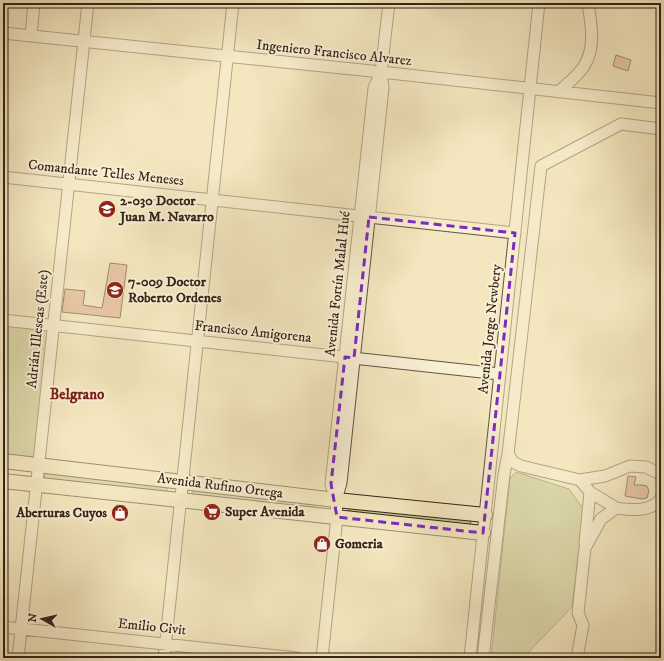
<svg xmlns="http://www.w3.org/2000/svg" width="664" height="661" font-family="'IM FELL DW Pica',serif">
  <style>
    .green { fill: #bec590; stroke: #787454 }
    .building { fill: #dca388; stroke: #332417 }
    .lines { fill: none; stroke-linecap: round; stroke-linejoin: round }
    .minor-casing { stroke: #635541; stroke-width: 13 }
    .major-casing { stroke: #332417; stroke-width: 16 }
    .minor { stroke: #f8efd5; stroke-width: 11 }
    .major { stroke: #f4e7bf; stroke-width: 14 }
    .marked { fill: none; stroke: #7b2cbf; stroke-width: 3; stroke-dasharray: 8 5; stroke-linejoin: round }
    .labels { text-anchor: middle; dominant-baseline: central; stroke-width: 4; stroke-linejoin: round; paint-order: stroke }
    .street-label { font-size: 14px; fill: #332417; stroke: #f8efd5 }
    .poi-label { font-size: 14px; font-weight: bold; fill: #332417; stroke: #f8efd5; text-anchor: start }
    .neighbourhood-label { font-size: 15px; font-weight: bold; fill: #7a1f14; stroke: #f8efd5 }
  </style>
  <rect width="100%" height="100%" fill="#f4e7bf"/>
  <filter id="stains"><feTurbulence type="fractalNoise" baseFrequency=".005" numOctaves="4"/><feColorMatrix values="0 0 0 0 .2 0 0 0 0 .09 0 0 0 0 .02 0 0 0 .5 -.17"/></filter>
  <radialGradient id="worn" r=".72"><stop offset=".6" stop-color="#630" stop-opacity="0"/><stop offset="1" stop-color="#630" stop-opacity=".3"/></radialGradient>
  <path class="green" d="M3,320l51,5 -15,140 -36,-4z
    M516,472l53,17 15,21 -12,97 -49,51h-32l19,-180z
    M49,473l118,14v3l-1,2 -121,-13 -1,-3 2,-2z
    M193,490l121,13 1,3 -2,2 -120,-13 -1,-3z
    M350,506l120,14 1,3 -2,2 -120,-13 -1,-3z"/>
  <path class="building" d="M616,55l15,5 -3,11 -15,-5z
    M110,263l17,2 -7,53 -58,-6 3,-23 20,2 -2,14 19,3z
    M628,476l8,1 -2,8h8l5,1 2,5 -2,7 -5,1 -17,-3z
    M116,505l9,1 -1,14 -10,-1z"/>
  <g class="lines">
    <defs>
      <path id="minor" d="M3,33l378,39 280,31
        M31,36l3,-33
        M381,72l2,16 -42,395 -5,17 -5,-16 43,-396 7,-16 8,-69
        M558,92c9,-8 20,-16 26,-26 12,-19 7,-42 4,-63
        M661,129l-40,-5 -80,42 -33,288 5,8 8,4 59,14 25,-4 25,-10 16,1 14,7 1,2
        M3,177l512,56
        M3,320l497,54
        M580,480l10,12 -5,51
        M590,492l26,16
        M3,627l294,31
        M18,658l70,-655
        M164,658l69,-655
        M322,658l15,-141 -1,-17
        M470,658l69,-655
        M483,658l21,-184 4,-20
        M577,658l6,-33 -5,-12 7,-65 16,-29 15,-11c15,2 35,5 45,-10"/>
      <path id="major" d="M3,461l333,39 149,15
        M3,481l480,52"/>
    </defs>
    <use href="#minor" class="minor-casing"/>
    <use href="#major" class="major-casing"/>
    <use href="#minor" class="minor"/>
    <use href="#major" class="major"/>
  </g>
  <path d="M0 0H664V661H0ZM369,217l146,16 -32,300 -146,-16 -6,-33 14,-127 9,1z" fill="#f4e7bf" fill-opacity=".55" fill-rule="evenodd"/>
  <path class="marked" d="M369,217l146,16 -32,300 -146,-16 -6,-33 14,-127 9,1z"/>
  <defs>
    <symbol id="school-disc" viewBox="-11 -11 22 22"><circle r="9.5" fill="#8f2418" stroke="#f8efd5"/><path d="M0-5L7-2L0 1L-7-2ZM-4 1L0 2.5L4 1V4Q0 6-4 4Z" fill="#fff"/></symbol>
    <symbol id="supermarket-disc" viewBox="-11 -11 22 22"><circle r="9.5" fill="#8f2418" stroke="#f8efd5"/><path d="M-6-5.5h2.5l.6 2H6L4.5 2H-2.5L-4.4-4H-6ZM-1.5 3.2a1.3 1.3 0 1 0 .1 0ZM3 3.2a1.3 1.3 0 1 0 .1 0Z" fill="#fff"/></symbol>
    <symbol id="shop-disc" viewBox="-11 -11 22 22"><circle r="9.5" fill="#8f2418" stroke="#f8efd5"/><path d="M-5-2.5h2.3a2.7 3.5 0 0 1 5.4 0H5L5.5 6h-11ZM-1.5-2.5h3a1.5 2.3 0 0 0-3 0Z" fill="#fff"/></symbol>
  </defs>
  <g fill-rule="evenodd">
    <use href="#school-disc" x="97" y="199" width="20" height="20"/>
    <use href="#school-disc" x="105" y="280" width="20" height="20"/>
    <use href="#supermarket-disc" x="202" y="502" width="20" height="20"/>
    <use href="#shop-disc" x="110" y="503" width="20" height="20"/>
    <use href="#shop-disc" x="312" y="534" width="20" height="20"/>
  </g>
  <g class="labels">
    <g class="street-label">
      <text transform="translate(334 53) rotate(6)">Ingeniero Francisco Alvarez</text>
      <text transform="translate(106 173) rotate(6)">Comandante Telles Meneses</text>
      <text transform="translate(338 284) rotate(-84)">Avenida Fortín Malal Hué</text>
      <text transform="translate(38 329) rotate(-84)">Adrián Illescas (Este)</text>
      <text transform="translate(490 329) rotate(-84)">Avenida Jorge Newbery</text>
      <text transform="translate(253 332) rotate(6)">Francisco Amigorena</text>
      <text transform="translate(220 486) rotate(7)">Avenida Rufino Ortega</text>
      <text transform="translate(152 627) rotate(6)">Emilio Civit</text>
    </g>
    <g class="poi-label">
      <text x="120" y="201">2-030 Doctor<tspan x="120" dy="16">Juan M. Navarro</tspan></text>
      <text x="128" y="282">7-009 Doctor<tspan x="128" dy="16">Roberto Ordenes</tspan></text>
      <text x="225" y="512">Super Avenida</text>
      <text x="107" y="513" text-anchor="end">Aberturas Cuyos</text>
      <text x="335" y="544">Gomeria</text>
    </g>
    <g class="neighbourhood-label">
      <text x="77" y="394">Belgrano</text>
    </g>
  </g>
  <rect width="664" height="661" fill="none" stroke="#f4e7bf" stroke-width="16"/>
  <rect x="4" y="4" width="656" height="653" fill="none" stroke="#332417" stroke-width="2"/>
  <rect x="8" y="8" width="648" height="645" fill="none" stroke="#332417"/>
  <g transform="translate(42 619) rotate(278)" stroke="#f8efd5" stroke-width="3" paint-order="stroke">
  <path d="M0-3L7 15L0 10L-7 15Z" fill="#332417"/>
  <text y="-6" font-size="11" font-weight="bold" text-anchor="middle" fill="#332417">N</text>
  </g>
  <rect width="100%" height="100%" filter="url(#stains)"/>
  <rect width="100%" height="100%" fill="url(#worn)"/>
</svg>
